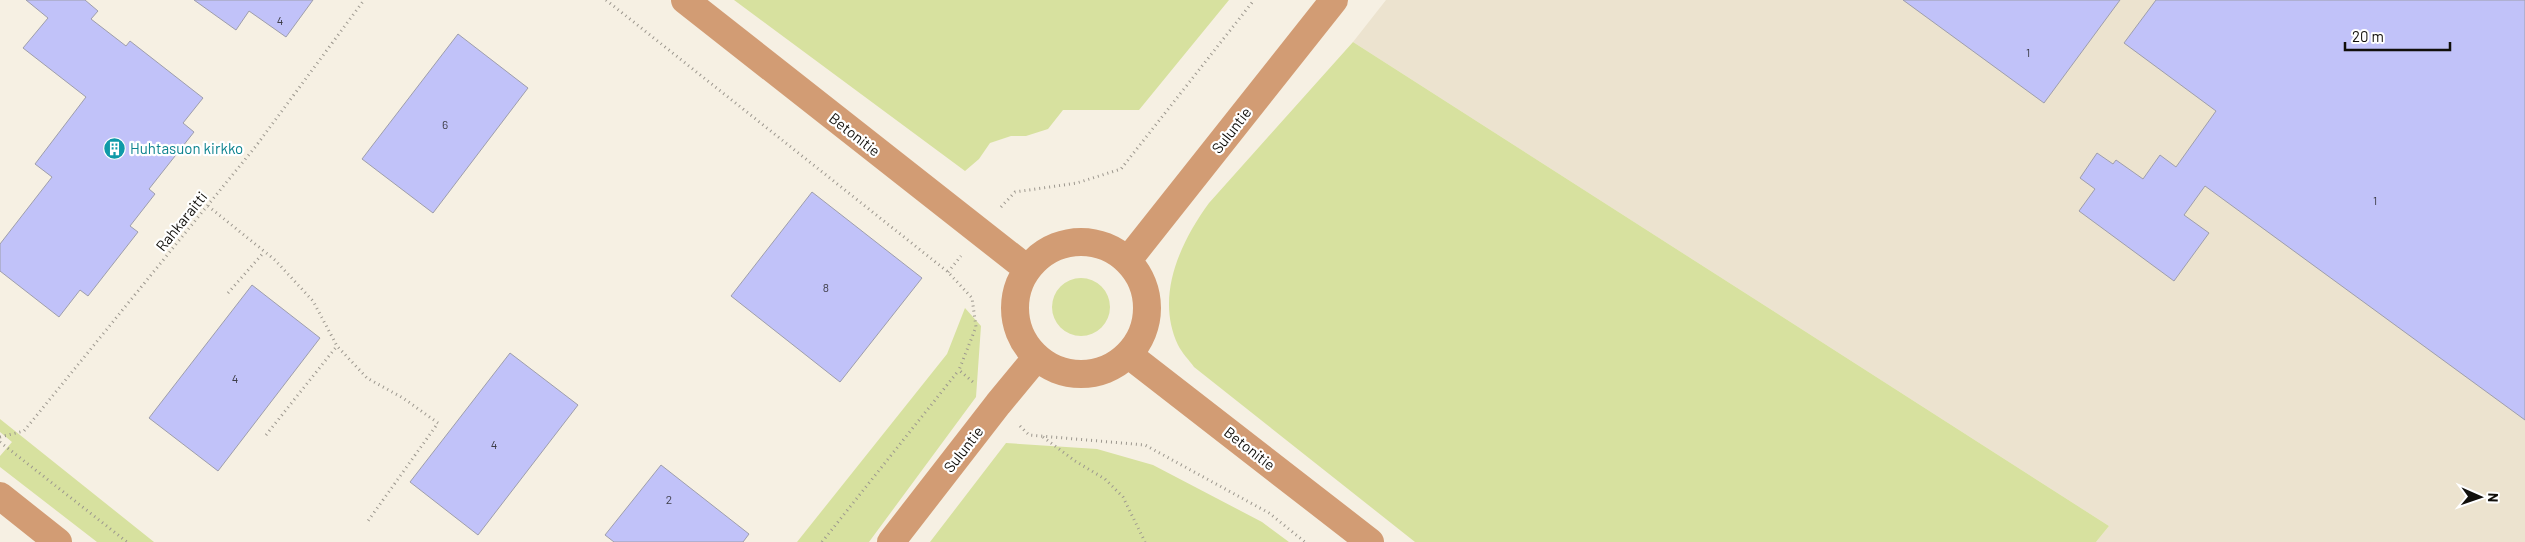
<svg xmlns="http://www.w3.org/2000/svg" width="2525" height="542" font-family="Barlow,sans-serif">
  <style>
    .built { fill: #ece3cf }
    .green { fill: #d7e19f }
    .building { fill: #c1c2f9; stroke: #9e9eab }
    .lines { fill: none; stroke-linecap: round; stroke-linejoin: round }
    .path { stroke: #9c978e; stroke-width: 3; stroke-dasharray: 1 4; stroke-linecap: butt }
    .minor { stroke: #d29c74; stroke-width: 28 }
    .labels { text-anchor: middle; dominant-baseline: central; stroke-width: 4.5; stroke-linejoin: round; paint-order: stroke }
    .number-label { font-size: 12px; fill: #3d3c46 }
    .street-label { font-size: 15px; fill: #110f0b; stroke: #fff }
    .culture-label { font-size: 15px; fill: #0d838f; stroke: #fff; text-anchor: start }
  </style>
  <rect width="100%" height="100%" fill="#f6f0e3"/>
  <path class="built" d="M1386,0h1139v542h-429l13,-16 -756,-484z"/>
  <path class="green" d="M734,0h495l-90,110h-76l-15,19 -22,7h-15l-21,7 -11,16 -14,12z
    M1353,42l756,484 -13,16h-681l-221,-175c-5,-7 -12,-14 -16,-22 -23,-49 2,-102 31,-142z
    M1052 307a29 29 0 1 1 58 0a29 29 0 1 1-58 0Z
    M965,308l16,18 -5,71 -107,145h-72l150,-188z
    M0,419l154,123h-57l-97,-75v-11l12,-14 -12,-10z
    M1006,443l91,6 56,16 109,57 27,20h-359z"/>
  <path class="building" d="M26,0h59l13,11 -7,8 35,27 4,-5 73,57 -20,25 11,9 -45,57 6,5 -25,32 8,6 -50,64 -8,-6 -21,27 -59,-46v-27l52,-67 -17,-13 51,-67 -63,-49 25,-30z
    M194,0h119l-27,37 -37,-26 -13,19z
    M1903,0h217l-76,103z
    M2156,0h369v420l-320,-234 -21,29 25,18 -35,48 -95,-70 16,-22 -15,-11 17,-25 16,11 3,-4 27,19 17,-24 16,12 40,-56 -92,-68z
    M458,34l70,54 -95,125 -71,-54z
    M812,192l110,86 -82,104 -109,-86z
    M252,285l68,53 -102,133 -69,-53z
    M510,353l68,52 -100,130 -68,-53z
    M661,465l88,69 -6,8h-129l-9,-7z"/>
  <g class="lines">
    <path class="path" d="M606,0l342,272 24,26 4,29 -17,43 14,12
      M208,206l67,54 38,41 24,45 30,32 36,20 35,25 -70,98
      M1001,207l14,-15 62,-9 44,-14 133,-169
      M948,272l13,-16
      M228,293l36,-41
      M1020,426l9,9 116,10 124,68 36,29
      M266,435l71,-89
      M0,437l24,-6 232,-285 108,-146
      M1043,437l32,24 30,18 18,18 22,45
      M0,442l127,100
      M822,542l137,-172"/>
    <path class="minor" d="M685,0l341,268
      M1015 308a66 66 0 1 1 132 0a66 66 0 1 1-132 0Z
      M1128,260l206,-260
      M1129,355l241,187
      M0,496l58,46
      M891,542l107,-138 38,-46"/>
  </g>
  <defs>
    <symbol id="building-disc" viewBox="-11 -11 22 22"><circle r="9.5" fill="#0f9aa8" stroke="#fff"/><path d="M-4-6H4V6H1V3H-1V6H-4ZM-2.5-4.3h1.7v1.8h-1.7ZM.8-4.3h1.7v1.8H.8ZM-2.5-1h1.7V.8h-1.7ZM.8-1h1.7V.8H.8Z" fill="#fff"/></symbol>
  </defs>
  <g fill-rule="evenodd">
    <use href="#building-disc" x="102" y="136" width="25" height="25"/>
  </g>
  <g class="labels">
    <g class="number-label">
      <text x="280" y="20">4</text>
      <text x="2028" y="52">1</text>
      <text x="445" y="124">6</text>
      <text x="2375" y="200">1</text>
      <text x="826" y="287">8</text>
      <text x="235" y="378">4</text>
      <text x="494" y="444">4</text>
      <text x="669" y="499">2</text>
    </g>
    <g class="street-label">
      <text transform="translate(1231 130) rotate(-52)">Suluntie</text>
      <text transform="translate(855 134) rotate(38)">Betonitie</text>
      <text transform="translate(181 221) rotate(-51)">Rahkaraitti</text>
      <text transform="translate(1250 448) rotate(38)">Betonitie</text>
      <text transform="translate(963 449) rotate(-52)">Suluntie</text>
    </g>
    <g class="culture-label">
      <text x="130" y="148">Huhtasuon kirkko</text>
    </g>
  </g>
  <g transform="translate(2480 497) rotate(92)" stroke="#ffffff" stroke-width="4" paint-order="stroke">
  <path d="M0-4L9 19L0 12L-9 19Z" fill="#110f0b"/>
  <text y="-8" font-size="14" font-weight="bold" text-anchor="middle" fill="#110f0b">N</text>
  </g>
  <path d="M2345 42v8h105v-8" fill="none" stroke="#110f0b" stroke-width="2.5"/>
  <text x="2352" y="42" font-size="15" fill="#110f0b" stroke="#ffffff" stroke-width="4" paint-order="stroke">20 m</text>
</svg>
